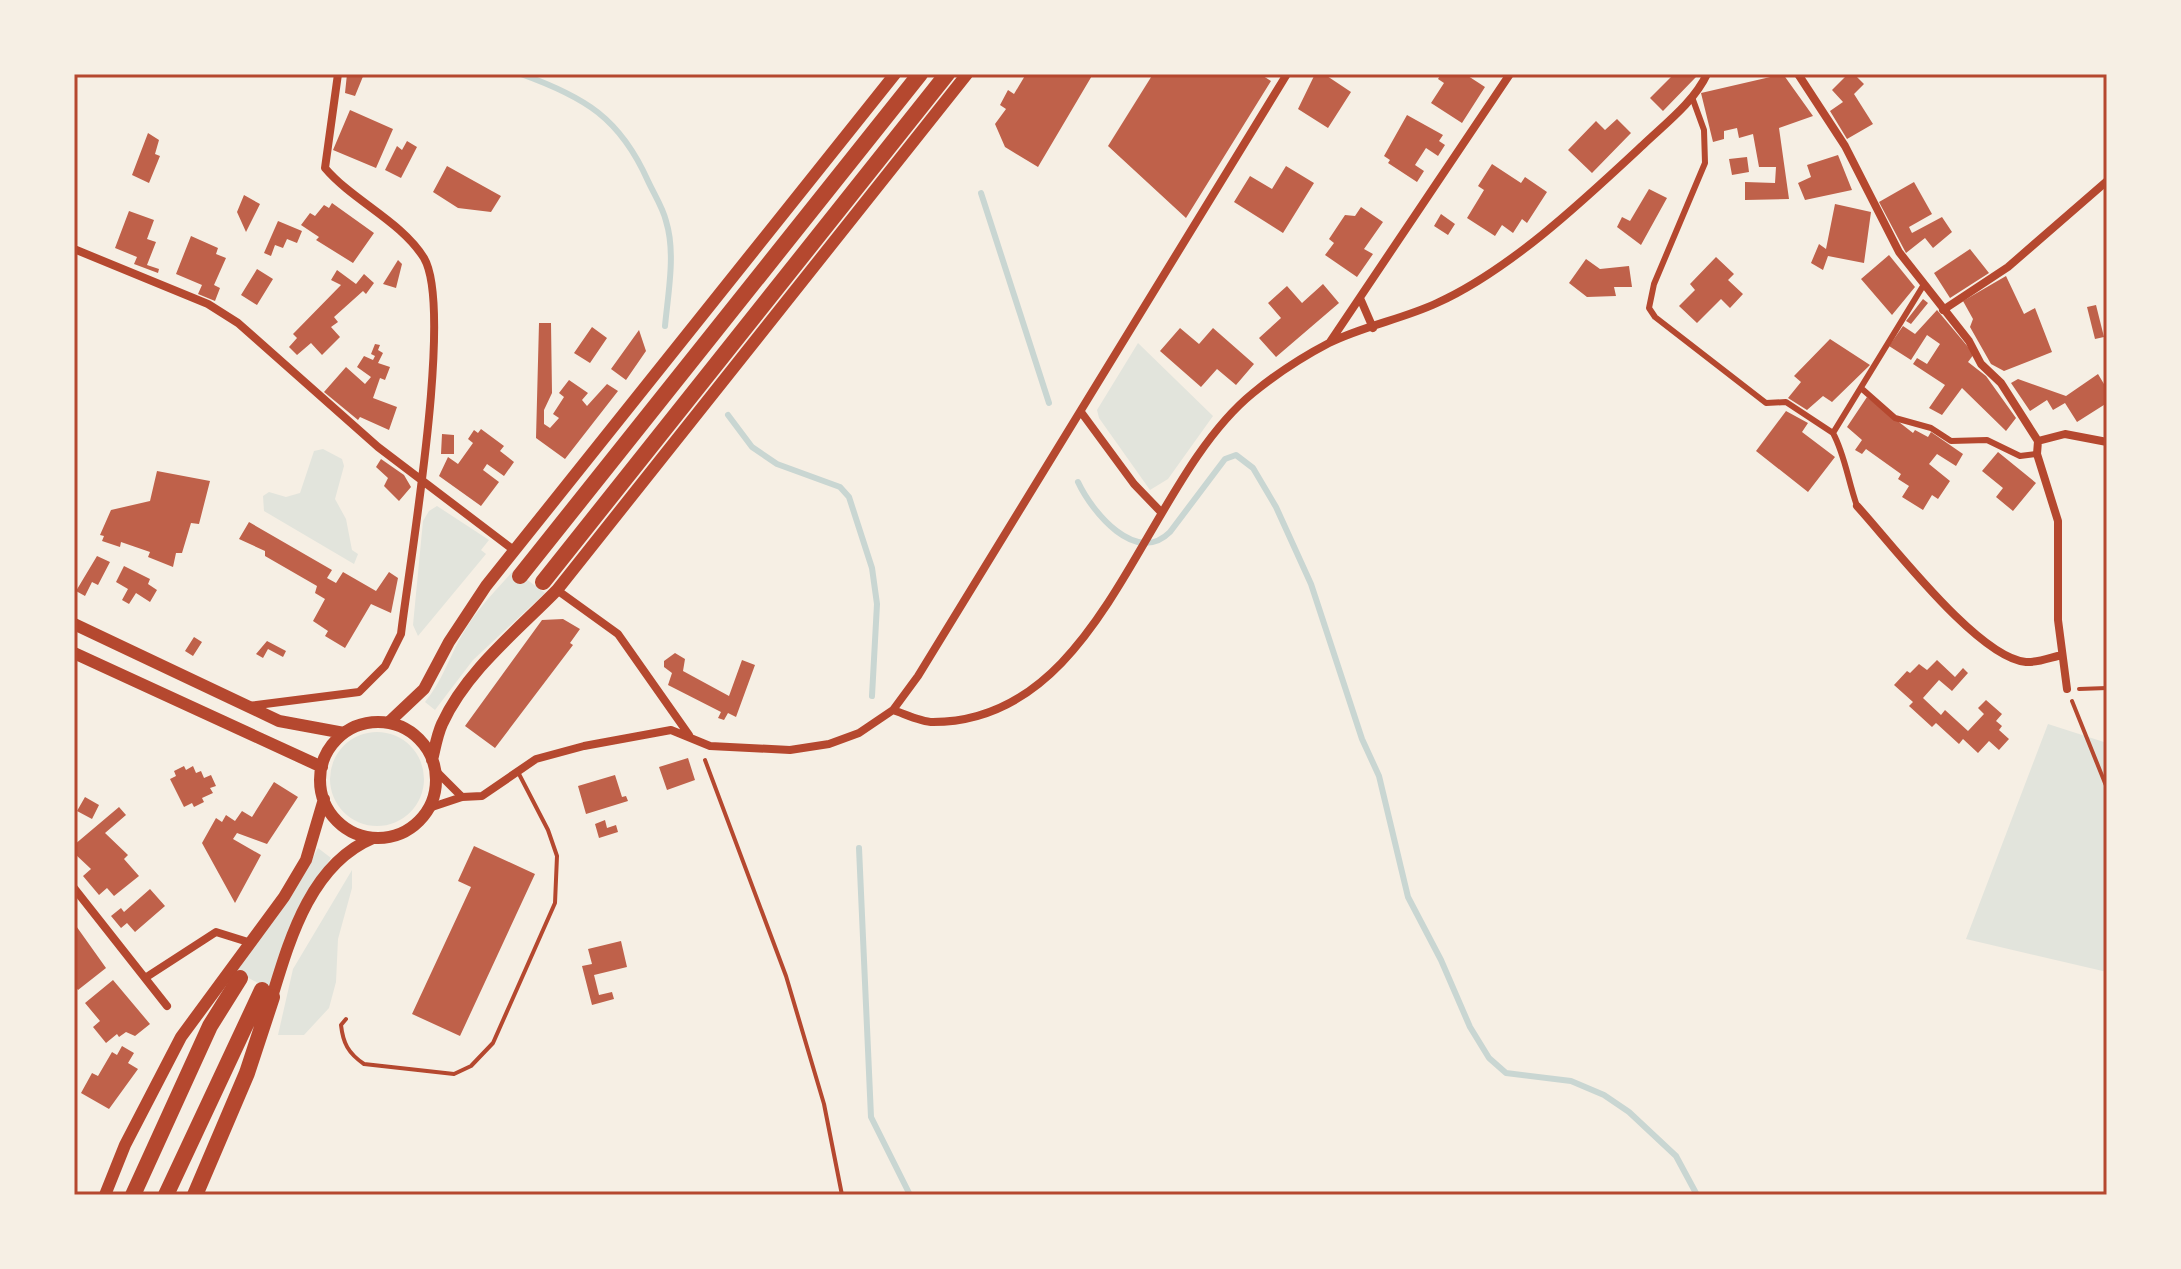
<svg xmlns="http://www.w3.org/2000/svg" width="2181" height="1269" font-family="'PT Sans Narrow',sans-serif">
  <style>
    .green { fill: #e2e4dc }
    .lines { fill: none; stroke-linecap: round; stroke-linejoin: round }
    .stream { stroke: #c9d6d2; stroke-width: 6 }
    .building { fill: #bf614a }
    .path { stroke: #b5482f; stroke-width: 4 }
    .service { stroke: #b5482f; stroke-width: 4 }
    .pedestrian { stroke: #b5482f; stroke-width: 6 }
    .minor { stroke: #b5482f; stroke-width: 8 }
    .secondary { stroke: #b5482f; stroke-width: 12 }
    .motorway { stroke: #b5482f; stroke-width: 16 }
    .neatline { fill: none; stroke: #b5482f; stroke-width: 3 }
  </style>
  <rect width="100%" height="100%" fill="#f6efe4"/>
  <path class="green" d="M1138,343l75,73 -45,63 -18,11 -51,-72 -2,-8z
    M323,449l19,10 2,7 -9,33 11,20 6,31 6,4 -4,10 -90,-53 -1,-15 6,-4 17,5 14,-4 14,-42z
    M437,506l52,34 -8,10 5,4 -68,82 -5,-11 10,-104 6,-10z
    M514,570l31,23 -72,67 -38,50 -10,-8c17,-21 24,-44 37,-67 14,-25 34,-45 52,-65z
    M2048,724l59,19v229l-141,-33z
    M330 779a47 47 0 1 1 94 0a47 47 0 1 1-94 0Z
    M318,848l13,10 -18,26 -44,105 -35,-19 70,-95z
    M352,870v18l-14,51 -2,43 -7,26 -25,27h-26l15,-66z"/>
  <g class="lines">
    <path class="stream" d="M521,74c64,23 99,44 127,107 6,13 15,27 18,40 10,32 2,72 -1,105
      M981,193l68,210
      M728,415l24,32 25,17 63,23 9,10 23,71 5,36 -5,92
      M1078,482c14,30 58,84 92,50l55,-73 11,-4 17,13 23,39 35,77 51,155 17,37 29,121 33,63 29,67 19,31 17,15 65,8 33,14 25,17 47,44 21,39
      M859,848l12,269 39,78"/>
  </g>
  <path class="building" d="M347,74h17l-9,22 -10,-3z
    M1026,74h67l-55,93 -33,-20 -10,-23 11,-15 -6,-4 8,-15 6,4z
    M1153,74h107l11,7 -85,137 -78,-72z
    M1315,74h9l27,18 -23,36 -30,-19z
    M1441,74h24l20,13 -23,36 -31,-20 13,-20 -6,-4z
    M1674,74l22,3 -33,34 -13,-13z
    M1783,74l30,42 -34,12 10,71 -44,1v-18l30,1 1,-16h-17l-6,-33 -14,4 -2,-10 -13,3v8l-11,3 -12,-49z
    M1848,74h6l10,10 -10,10 19,30 -26,15 -17,-28 13,-9 -11,-12z
    M350,110l43,19 -17,39 -43,-18z
    M1407,115l36,20 -4,6 6,4 -7,11 -12,-8 -11,17 9,6 -7,11 -29,-19 2,-3 -6,-4z
    M1617,119l14,14 -39,40 -24,-23 28,-29 9,9z
    M148,133l11,7 -4,14 5,2 -11,27 -17,-8z
    M407,141l10,6 -16,31 -16,-8 12,-24 5,4z
    M1838,155l14,35 -47,10 -7,-17 13,-6 -4,-12z
    M1747,157l2,15 -17,3 -3,-16z
    M1492,164l29,19 4,-6 22,15 -20,31 -5,-4 -9,14 -11,-8 -7,11 -28,-18 17,-28 -6,-4z
    M447,166l54,30 -10,16 -33,-4 -25,-16z
    M1286,166l28,17 -31,50 -49,-31 16,-26 22,13z
    M1914,182l18,32 -23,13 3,6 30,-16 10,15 -19,16 -8,-10 -19,15 -27,-51z
    M1649,189l18,9 -26,47 -24,-18 5,-10 8,4z
    M244,195l16,9 -14,28 -9,-20z
    M332,203l42,30 -21,30 -37,-23 3,-3 -18,-12 9,-12 5,3 9,-11 5,3z
    M1835,204l36,8 -7,51 -36,-7 -5,14 -12,-7 8,-19 7,5z
    M1361,207l22,15 -19,27 9,5 -16,23 -32,-22 9,-12 -5,-4 16,-24 10,1z
    M129,211l25,9 -7,19 9,3 -9,23 12,4 -1,4 -24,-9 3,-7 -22,-9z
    M1441,214l14,10 -7,11 -14,-9z
    M278,221l24,10 -5,12 -10,-4 -4,9 -8,-3 -4,11 -7,-3z
    M191,236l27,12 -2,6 10,4 -12,27 6,3 -5,13 -17,-7 4,-9 -26,-11z
    M1970,249l19,24 -39,25 -16,-25z
    M1889,255l26,32 -23,28 -31,-36z
    M1716,257l18,17 -6,6 15,14 -13,14 -9,-9 -24,24 -18,-17 16,-16 -5,-6z
    M1586,259l14,10 29,-3 3,21h-18l2,9 -29,1 -18,-14z
    M398,260l4,4 -6,24 -13,-4z
    M257,269l16,10 -16,26 -16,-10z
    M337,270l19,14 8,-10 10,9 -8,11 -3,-3 -29,26 4,5 -7,5 9,10 -18,18 -11,-12 -14,12 -8,-8 8,-9 -4,-4 48,-49 -10,-5z
    M2006,276l18,38 11,-6 17,44 -48,19 -13,-7 -21,-37 3,-8 -10,-18z
    M1323,284l16,19 -63,54 -17,-19 22,-20 -13,-15 19,-17 15,17z
    M1923,299l5,4 -17,21 -5,-3z
    M2096,305l8,32 -9,2 -8,-32z
    M1937,310l37,44 -6,8 18,14 30,42 -10,13 -44,-43 -20,27 -13,-7 16,-23 -32,-21 4,-6 10,6 13,-20 -13,-9 -16,25 -22,-14 14,-20 12,8z
    M539,323h12l1,70 -8,17v14l6,4 9,-10 -6,-4 11,-17 -5,-4 10,-13 19,13 -6,7 5,6 20,-22 11,7 -53,68 -29,-21z
    M592,327l15,11 -17,25 -16,-10z
    M1180,328l19,16 14,-16 41,36 -18,21 -19,-16 -16,18 -41,-36z
    M639,330l7,21 -20,29 -15,-11z
    M1830,339l40,26 -38,37 -9,-6 -16,14 -19,-12 13,-16 -7,-6z
    M375,344l5,1 -2,5 5,3 -5,10 12,4 -5,13 -5,-2 -7,20 24,9 -8,23 -29,-13 -2,3 -34,-28 22,-25 19,17 6,-7 -14,-10 7,-11 9,4 2,-4 -4,-2z
    M2098,374l9,15v14l-30,19 -12,-19 -12,7 -6,-10 -17,11 -19,-28 7,-4 48,17z
    M1867,397l46,36 2,-3 13,7 3,-5 32,22 -7,12 -19,-12 -8,10 21,17 -12,18 -6,-4 -9,15 -21,-13 7,-11 -11,-7 3,-5 -35,-25 -4,5 -7,-4 7,-10 -15,-13z
    M1786,411l22,12 -6,9 33,25 -27,35 -52,-41z
    M481,429l23,17 -4,5 14,11 -10,14 -17,-12 -4,6 16,12 -18,24 -42,-30 9,-19 10,7 15,-21 -5,-4 6,-9 4,3z
    M442,434l12,1v19h-13z
    M1998,452l38,31 -23,28 -17,-14 7,-9 -21,-17z
    M381,459l23,16 7,12 -12,14 -15,-15 4,-8 -12,-11z
    M157,471l53,10 -11,43 -8,-1 -9,30h-6l-3,14 -25,-10 2,-5 -29,-10 -1,5 -18,-6 2,-5 -4,-1 11,-25 39,-9z
    M249,522l83,48 -5,8 9,5 7,-11 33,19 13,-19 9,6 -7,35 -20,-9 -26,44 -20,-12 3,-5 -15,-10 12,-22 -10,-6 2,-7 -52,-30v-5l-26,-12z
    M97,556l13,6 -12,23 -6,-3 -7,14 -9,-5z
    M124,566l26,13 -2,5 9,6 -7,12 -14,-9 -7,11 -7,-4 6,-11 -12,-7z
    M563,619l17,10 -10,14 3,2 -78,103 -30,-22 77,-106z
    M194,637l8,5 -9,14 -8,-5z
    M267,641l19,10 -3,6 -15,-8 -5,9 -7,-4z
    M675,653l10,6 -2,12 46,25 13,-36 13,5 -19,52 -8,-4 -4,7 -6,-2 3,-6 -53,-27 4,-12 -8,-6v-6z
    M1937,660l18,17 8,-9 5,5 -16,18 -13,-11 -16,18 18,17 4,-5 23,21 16,-17 -6,-6 8,-8 16,14 -6,7 6,5 -3,4 10,9 -10,11 -10,-9 -11,12 -15,-14 -4,5 -23,-21 -4,4 -23,-21 4,-4 -19,-17 13,-14 3,2 9,-9 8,6z
    M688,758l7,22 -28,10 -8,-23z
    M184,766l2,4 7,-4 3,7 5,-2 3,7 7,-3 5,11 -6,2 3,5 -11,5 2,4 -10,5 -2,-4 -8,4 -14,-28 6,-3 -2,-5z
    M615,775l7,22 4,-1 2,5 -42,13 -8,-28z
    M274,782l24,15 -31,47 -30,-11 -4,6 28,16 -26,48 -33,-60 14,-25 6,4 4,-7 9,6 7,-10 10,6z
    M85,797l14,8 -7,14 -15,-8z
    M119,807l7,8 -21,18 23,22 -4,4 15,17 -25,20 -7,-8 -8,7 -16,-19 8,-7 -17,-16v-8z
    M605,820l2,8 9,-3 2,7 -19,6 -4,-14z
    M474,846l61,28 -75,162 -48,-22 59,-127 -13,-6z
    M150,889l15,17 -30,26 -8,-9 -6,5 -10,-12 10,-8 3,4z
    M74,923l32,45 -28,22 -4,-5z
    M621,941l6,26 -33,8 5,20 13,-3 2,7 -22,6 -10,-39 10,-2 -4,-15z
    M113,980l37,44 -15,12 -9,-4 -7,5 -2,-3 -11,9 -13,-16 7,-6 -15,-18z
    M122,1046l12,7 -6,10 10,6 -29,40 -28,-16 11,-20 6,3 14,-24 5,3z"/>
  <g class="lines">
    <path class="path" d="M2079,689l28,-1
      M2072,701l35,87
      M705,760l81,216 38,128 18,91"/>
    <path class="service" d="M346,1019l-5,6c2,18 7,28 23,39l90,10 17,-8 22,-23 62,-140 2,-47 -9,-26 -29,-56"/>
    <path class="pedestrian" d="M1692,97l12,33 1,33 -51,121 -5,24 6,9 111,86 20,-1 47,31
      M1861,388l34,30 36,10 20,13 36,-1 33,16 17,-2
      M1857,506c-9,-25 -12,-51 -24,-73l90,-147"/>
    <path class="minor" d="M1798,74l47,72 54,106 70,89 12,23 20,19 37,58 -1,13 21,67v99l9,69
      M74,249l134,55 30,19 140,124 137,104
      M1360,298l13,30
      M1943,310l65,-43 99,-86
      M1330,342l180,-268
      M1081,412l53,72 26,27
      M2038,441l27,-7 42,8
      M1857,506c34,37 121,152 169,156 11,1 26,-5 36,-7
      M557,590l61,44 71,101
      M249,706l110,-14 26,-26 16,-32c8,-69 53,-325 23,-376 -23,-37 -71,-57 -99,-90l13,-94
      M893,710c12,4 28,12 40,12 171,0 209,-239 320,-329 22,-18 51,-37 76,-50 34,-17 74,-24 108,-40 73,-33 147,-103 206,-158 22,-21 51,-43 64,-71
      M435,770l27,27
      M429,808l33,-11 20,-1 54,-37 48,-13 87,-16 39,16 80,4 39,-6 30,-11 34,-23 25,-34 369,-602
      M74,888l93,118
      M145,978l71,-46 32,10"/>
    <path class="secondary" d="M74,624l205,97 65,12
      M74,653l248,114
      M320 780a58 58 0 1 1 116 0a58 58 0 1 1-116 0Z
      M388,723l36,-34 25,-47 37,-56 409,-512
      M432,760c3,-12 5,-25 10,-36 24,-53 76,-94 115,-134l410,-516
      M272,997c18,-59 39,-133 101,-159
      M105,1195l20,-50 56,-108 103,-140 22,-37 18,-61"/>
    <path class="motorway" d="M520,576l400,-502
      M543,582l404,-508
      M133,1195l77,-169 30,-48
      M166,1195l96,-205
      M195,1195l52,-122 25,-76"/>
  </g>
  <rect width="2181" height="1269" fill="none" stroke="#f6efe4" stroke-width="152"/>
  <rect x="76" y="76" width="2029" height="1117" class="neatline"/>
</svg>
